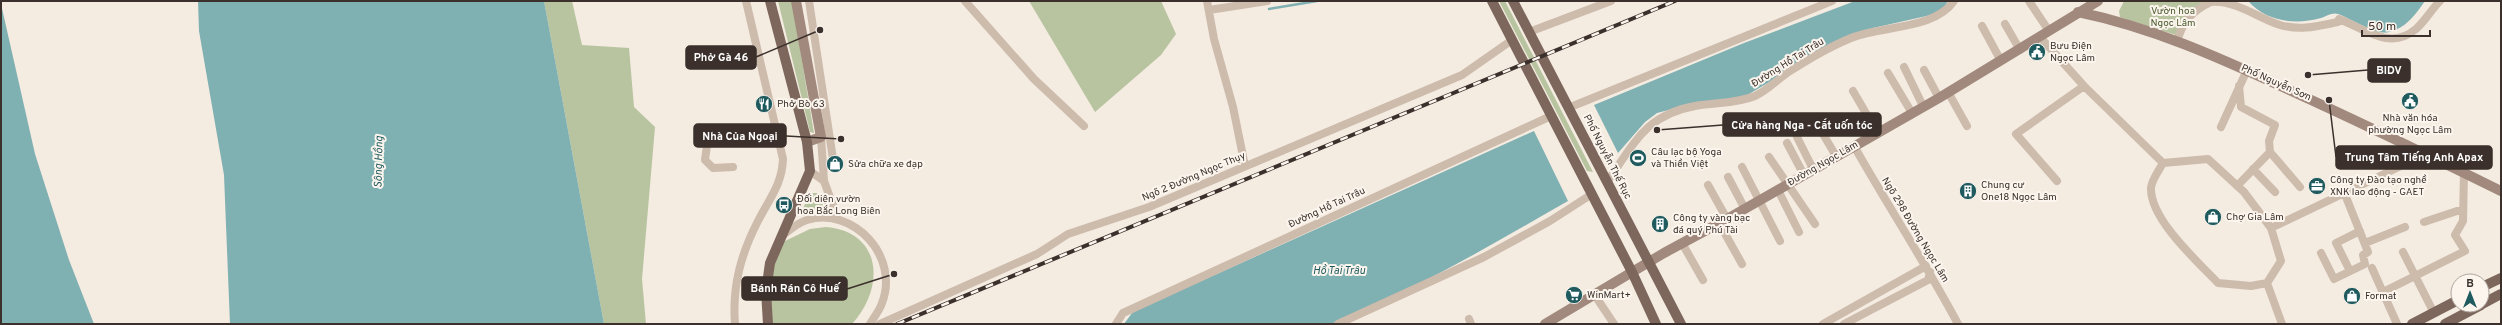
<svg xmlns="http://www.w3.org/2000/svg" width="2502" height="325" font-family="Overpass,sans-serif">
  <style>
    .green { fill: #b8c4a0 }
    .water { fill: #7fb0b2 }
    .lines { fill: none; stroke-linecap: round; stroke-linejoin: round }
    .stream { stroke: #7fb0b2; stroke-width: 2.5 }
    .street { stroke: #cdbbac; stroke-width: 8 }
    .secondary { stroke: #a18a7d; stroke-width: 10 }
    .primary { stroke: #7d675c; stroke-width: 10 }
    .rail-casing { stroke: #3b302b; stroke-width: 4 }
    .rail { stroke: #fbf5ee; stroke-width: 2.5; stroke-dasharray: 8; stroke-linecap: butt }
    .labels { text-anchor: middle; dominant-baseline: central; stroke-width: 4; stroke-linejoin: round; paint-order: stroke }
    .park-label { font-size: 10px; fill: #4a5a2e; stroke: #fbf5ee }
    .poi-label { font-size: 10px; fill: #3b302b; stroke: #fbf5ee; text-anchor: start }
    .street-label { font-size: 10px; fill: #3b302b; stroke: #fbf5ee }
    .water-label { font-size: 11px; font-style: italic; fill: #1f5a5e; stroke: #fbf5ee }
    .leader { fill: none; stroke: #3b302b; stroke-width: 1.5 }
    .callout-dot { fill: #3b302b; stroke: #fbf5ee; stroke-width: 1.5 }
    .callout { fill: #3b302b; stroke: #3b302b; stroke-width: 1.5 }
    .callout-label { font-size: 11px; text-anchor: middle; font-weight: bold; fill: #fff }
  </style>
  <rect width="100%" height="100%" fill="#f4ebe1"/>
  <path class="green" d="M544,1h28l10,44 47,3 5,59 21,20 -13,152 4,45h-42z
    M778,1h14l22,132 -4,-1z
    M1029,1h132l15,33 -15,21 -66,57z
    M1499,1h6l88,171 -6,-1z
    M2124,1h83l-28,35 -59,-19 -1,-6z
    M810,193h7l10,14 -2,5 -23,4 -1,-3z
    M826,227c57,5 59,61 26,97h-84l2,-61 15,-22 25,-12z"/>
  <path class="water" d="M198,1h346l60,323h-374l-6,-149 -25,-144z
    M1855,1h93l-4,7 -13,7 -58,13 -31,11 -98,58 -49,6 -38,10 -12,9 -27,31 -24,-48 150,-62z
    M2248,1h177c-10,14 -19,27 -36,31 -12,4 -39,-14 -51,-18 -5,-2 -12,2 -17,4 -26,7 -54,4 -73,-17z
    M1,4l34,150 34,106 25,64h-93z
    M1534,131l34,70c-77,44 -154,90 -237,123h-207l8,-11 16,-8z"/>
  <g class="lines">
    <path class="stream" d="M1269,9l48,-8"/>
    <path class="street" d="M809,1l24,158
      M965,1l69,78 50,47
      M1207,1l7,38 19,68 12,59
      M2029,1l20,30
      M1209,10l58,-9
      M2005,24l15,26
      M1982,26l19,35
      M1529,32l82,-31
      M2040,37l44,49 79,77c-4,7 -12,18 -12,25 -1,31 46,73 67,95l33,3 16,-3 14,-22 -10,-33 -27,-36 -36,-33 -45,4
      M2177,42c5,-20 15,-31 34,-40 25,-2 47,16 69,23 21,6 38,1 58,-3l1,-3c26,10 51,32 77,10 9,-8 15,-19 24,-28
      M1904,67l19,39
      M1924,70l15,28
      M1888,73l24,40
      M2239,86l2,21 34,18 -6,16 1,11 30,35
      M1853,91l24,41
      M1948,92l19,34
      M1568,108l264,-107
      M2221,127l26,-57
      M1820,129l16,27
      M821,137l3,44 14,38
      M1797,137l16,32
      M1787,143l17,32
      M1854,146c34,60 72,118 104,178
      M1769,157l46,67
      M733,167l-20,1 -8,-8 2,-15c20,-13 45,-12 69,-14
      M1742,167l38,74
      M2253,169l22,23
      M810,171l14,10
      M1728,177l17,32
      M2057,181l-41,-47 68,-48
      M1607,182c27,-38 38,-67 88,-76 20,-4 41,-2 60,-10 11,-5 22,-16 32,-23 20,-13 42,-26 64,-35 32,-13 83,-8 103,-37
      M1708,185l19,34
      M2237,186l33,-34
      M1778,190l21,42
      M2424,222l39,-13
      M1719,223l23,41
      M2271,228l155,-74
      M782,236c8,-6 15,-13 25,-16 47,-14 93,37 75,83 -2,7 -8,14 -12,21
      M1682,243l21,37
      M2365,243l40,-16
      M2403,252l31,61
      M2321,253l13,26 31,-15 -2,-9 5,-3 -24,-60
      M2372,268l25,56
      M2350,271l-14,-28 24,-12
      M2267,283l15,41
      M2383,292l82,-41 -10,-16 8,-14 1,-49
      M1594,294l20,30
      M1469,319l2,5
      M735,324c-3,-38 6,-70 23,-103 11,-22 24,-36 25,-62l-37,-158
      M880,324l157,-70 31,-20 81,-27 313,-132 50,-35
      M1116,324l7,-11 428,-197
      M1338,324l146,-67 66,-36 42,-27
      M1823,324l103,-58
      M1844,324l84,-44 2,-8"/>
    <path class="secondary" d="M796,1l25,136 -14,5
      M2078,12c73,15 140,45 207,76 73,33 145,68 216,103
      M1545,324l119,-71 63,-34 212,-121 159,-97"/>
    <path class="primary" d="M1492,1l140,271 24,52
      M1513,1l168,323
      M2482,287l19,-9
      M2482,304l19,-10
      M768,324l-2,-33 4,-28 40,-92 -3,-29 -37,-141
      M2412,324l46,-24
      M2445,324l36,-19"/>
    <defs>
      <path id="rail" d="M897,324l778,-323"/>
    </defs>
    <use href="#rail" class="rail-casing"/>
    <use href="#rail" class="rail"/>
  </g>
  <defs>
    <symbol id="civic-disc" viewBox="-11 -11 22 22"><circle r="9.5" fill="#1f5a5e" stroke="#fbf5ee"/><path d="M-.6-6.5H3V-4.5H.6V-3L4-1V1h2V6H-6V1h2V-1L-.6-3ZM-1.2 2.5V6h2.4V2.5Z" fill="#fff"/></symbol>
    <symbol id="restaurant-disc" viewBox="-11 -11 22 22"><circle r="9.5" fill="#1f5a5e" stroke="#fbf5ee"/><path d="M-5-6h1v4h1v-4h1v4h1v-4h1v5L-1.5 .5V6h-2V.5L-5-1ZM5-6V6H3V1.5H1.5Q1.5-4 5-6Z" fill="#fff"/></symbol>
    <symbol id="stadium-disc" viewBox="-11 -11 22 22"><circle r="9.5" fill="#1f5a5e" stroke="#fbf5ee"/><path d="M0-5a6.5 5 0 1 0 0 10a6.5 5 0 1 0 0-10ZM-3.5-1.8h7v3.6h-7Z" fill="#fff"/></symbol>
    <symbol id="shop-disc" viewBox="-11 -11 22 22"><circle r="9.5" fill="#1f5a5e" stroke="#fbf5ee"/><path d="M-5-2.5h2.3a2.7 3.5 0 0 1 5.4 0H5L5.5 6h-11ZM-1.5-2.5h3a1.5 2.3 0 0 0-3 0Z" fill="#fff"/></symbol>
    <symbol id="office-disc" viewBox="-11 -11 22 22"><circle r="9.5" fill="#1f5a5e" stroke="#fbf5ee"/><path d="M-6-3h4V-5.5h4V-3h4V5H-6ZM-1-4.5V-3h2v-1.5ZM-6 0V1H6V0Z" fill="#fff"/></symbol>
    <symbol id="building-disc" viewBox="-11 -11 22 22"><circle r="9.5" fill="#1f5a5e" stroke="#fbf5ee"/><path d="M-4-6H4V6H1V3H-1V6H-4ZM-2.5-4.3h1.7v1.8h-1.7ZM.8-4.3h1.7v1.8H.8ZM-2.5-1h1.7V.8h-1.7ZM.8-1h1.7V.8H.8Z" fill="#fff"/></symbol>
    <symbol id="bus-disc" viewBox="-11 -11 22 22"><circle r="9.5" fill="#1f5a5e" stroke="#fbf5ee"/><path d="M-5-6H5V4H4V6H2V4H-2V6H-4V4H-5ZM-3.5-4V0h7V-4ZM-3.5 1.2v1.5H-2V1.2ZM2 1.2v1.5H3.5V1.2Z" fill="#fff"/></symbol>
    <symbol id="supermarket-disc" viewBox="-11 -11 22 22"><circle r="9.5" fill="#1f5a5e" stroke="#fbf5ee"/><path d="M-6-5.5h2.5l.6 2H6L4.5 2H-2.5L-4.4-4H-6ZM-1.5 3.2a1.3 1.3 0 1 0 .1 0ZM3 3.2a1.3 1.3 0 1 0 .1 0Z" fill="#fff"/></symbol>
  </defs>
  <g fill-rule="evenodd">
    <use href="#civic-disc" x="2027" y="42" width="20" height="20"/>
    <use href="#civic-disc" x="2400" y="91" width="20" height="20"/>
    <use href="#restaurant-disc" x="754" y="94" width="20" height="20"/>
    <use href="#stadium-disc" x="1628" y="148" width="20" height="20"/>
    <use href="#shop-disc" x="825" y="154" width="20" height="20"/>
    <use href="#office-disc" x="2307" y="176" width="20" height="20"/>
    <use href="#building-disc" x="1958" y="181" width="20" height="20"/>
    <use href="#bus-disc" x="774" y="195" width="20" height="20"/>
    <use href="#shop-disc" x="2203" y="207" width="20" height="20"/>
    <use href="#building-disc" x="1650" y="214" width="20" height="20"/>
    <use href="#supermarket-disc" x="1564" y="285" width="20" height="20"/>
    <use href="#shop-disc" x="2342" y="286" width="20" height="20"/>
  </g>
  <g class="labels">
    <g class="park-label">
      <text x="2173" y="11">Vườn hoa<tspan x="2173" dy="12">Ngọc Lâm</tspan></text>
    </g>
    <g class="poi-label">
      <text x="2050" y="46">Bưu Điện<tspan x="2050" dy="12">Ngọc Lâm</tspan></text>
      <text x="777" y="104">Phở Bò 63</text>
      <text x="2410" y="118" text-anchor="middle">Nhà văn hóa<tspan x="2410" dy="12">phường Ngọc Lâm</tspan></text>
      <text x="1651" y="152">Câu lạc bộ Yoga<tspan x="1651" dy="12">và Thiền Việt</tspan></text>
      <text x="848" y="164">Sửa chữa xe đạp</text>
      <text x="2330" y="180">Công ty Đào tạo nghề<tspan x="2330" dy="12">XNK lao động - GAET</tspan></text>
      <text x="1981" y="185">Chung cư<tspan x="1981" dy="12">One18 Ngọc Lâm</tspan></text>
      <text x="797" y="199">Đối diện vườn<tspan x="797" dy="12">hoa Bắc Long Biên</tspan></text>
      <text x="2226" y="217">Chợ Gia Lâm</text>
      <text x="1673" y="218">Công ty vàng bạc<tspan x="1673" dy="12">đá quý Phú Tài</tspan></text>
      <text x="1587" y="295">WinMart+</text>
      <text x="2365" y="296">Format</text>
    </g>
    <g class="street-label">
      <text transform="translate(1788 63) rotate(-32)">Đường Hồ Tai Trâu</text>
      <text transform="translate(2276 83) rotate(24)">Phố Nguyễn Sơn</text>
      <text transform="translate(1607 157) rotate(63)">Phố Nguyễn Thế Rục</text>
      <text transform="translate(1823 164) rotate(-30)">Đường Ngọc Lâm</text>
      <text transform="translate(1194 177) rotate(-23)">Ngõ 2 Đường Ngọc Thụy</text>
      <text transform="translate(1327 208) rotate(-25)">Đường Hồ Tai Trâu</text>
      <text transform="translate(1915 230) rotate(59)">Ngõ 298 Đường Ngọc Lâm</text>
    </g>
    <g class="water-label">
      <text transform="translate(379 162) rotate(-89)">Sông Hồng</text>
      <text x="1339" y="271">Hồ Tai Trâu</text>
    </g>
  </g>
  <path class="leader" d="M820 30L756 57M2308 75L2368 70M1657 130L1723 125M841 139L786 136M2329 100L2336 157M894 274L847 289"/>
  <g class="callout-dot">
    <circle cx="820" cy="30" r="4"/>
    <circle cx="2308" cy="75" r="4"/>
    <circle cx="1657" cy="130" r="4"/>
    <circle cx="841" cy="139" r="4"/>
    <circle cx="2329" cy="100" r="4"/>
    <circle cx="894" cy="274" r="4"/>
  </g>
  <g class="callout">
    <rect x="686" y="46" width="70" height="23" rx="4"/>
    <rect x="2368" y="59" width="42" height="23" rx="4"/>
    <rect x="1723" y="113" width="158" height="23" rx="4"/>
    <rect x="694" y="124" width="92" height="23" rx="4"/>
    <rect x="2336" y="146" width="156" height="23" rx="4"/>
    <rect x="742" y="277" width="105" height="23" rx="4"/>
  </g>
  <g class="callout-label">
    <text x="721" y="61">Phở Gà 46</text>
    <text x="2389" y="74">BIDV</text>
    <text x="1802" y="129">Cửa hàng Nga - Cắt uốn tóc</text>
    <text x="740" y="140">Nhà Của Ngoại</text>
    <text x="2414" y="161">Trung Tâm Tiếng Anh Apax</text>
    <text x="795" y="292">Bánh Rán Cô Huế</text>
  </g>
  <rect width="2502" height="325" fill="none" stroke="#3b302b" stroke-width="4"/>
  <g transform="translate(2470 293)"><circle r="19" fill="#fbf5ee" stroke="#aea6a0"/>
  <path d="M0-3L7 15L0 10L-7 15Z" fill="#1f5a5e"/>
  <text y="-6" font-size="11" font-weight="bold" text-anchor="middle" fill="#3b302b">B</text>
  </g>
  <path d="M2362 30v6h68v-6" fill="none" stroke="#3b302b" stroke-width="2"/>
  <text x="2368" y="30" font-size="12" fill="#3b302b" stroke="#fbf5ee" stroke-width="3" paint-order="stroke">50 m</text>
</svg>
